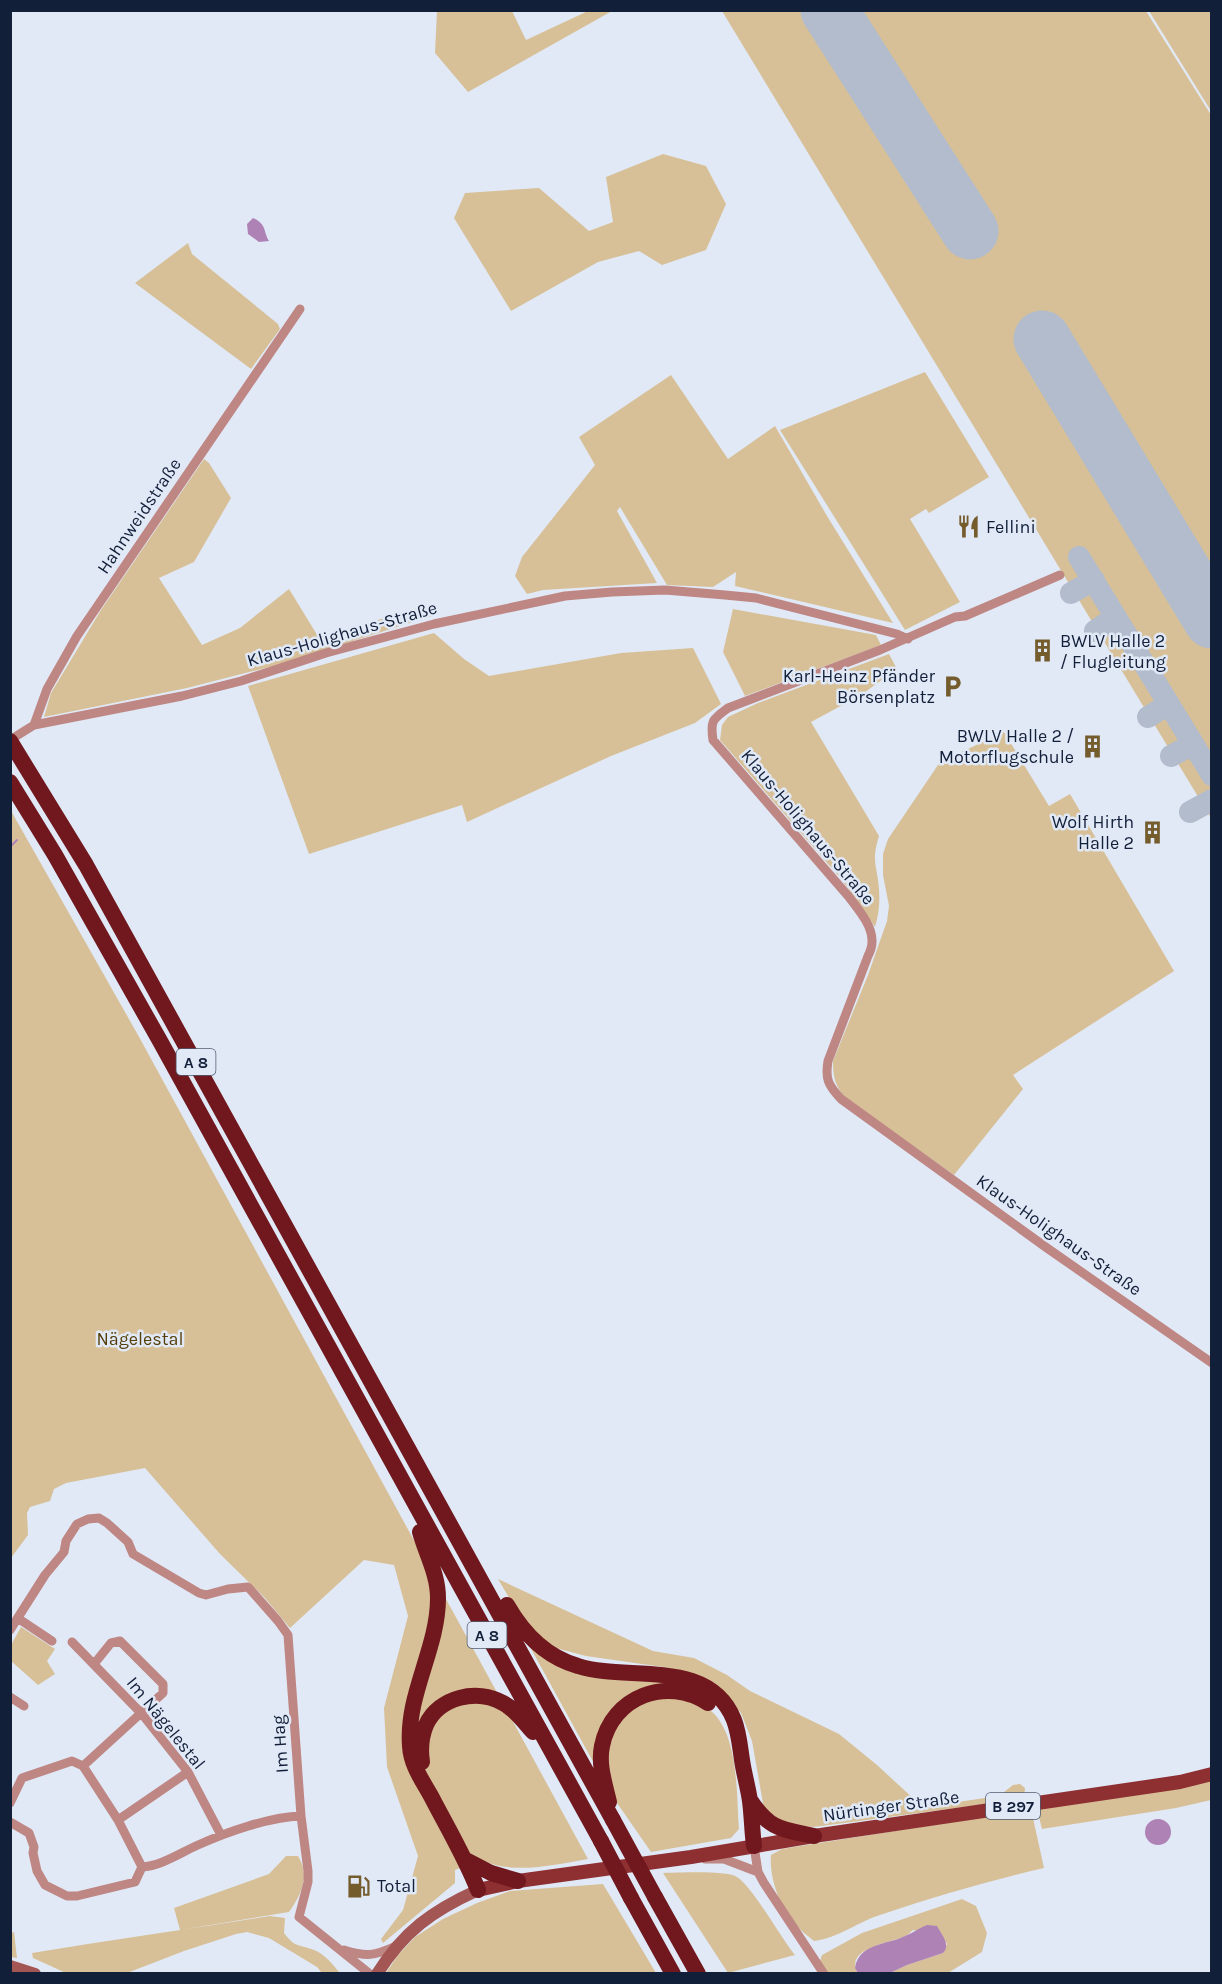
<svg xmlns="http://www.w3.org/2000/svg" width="1222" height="1984" font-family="Karla,sans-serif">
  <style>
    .green { fill: #d7c097 }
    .water { fill: #af82b6 }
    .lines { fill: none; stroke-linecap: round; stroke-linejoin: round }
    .stream { stroke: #af82b6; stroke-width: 2 }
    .taxiway { stroke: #b2bccc; stroke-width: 22 }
    .runway { stroke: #b2bccc; stroke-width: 57 }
    .minor { stroke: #be8784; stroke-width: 9 }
    .secondary { stroke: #a35654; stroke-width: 12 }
    .primary { stroke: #8e2f32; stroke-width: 14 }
    .motorway { stroke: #70181e; stroke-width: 16 }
    .motorway-bridge { stroke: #70181e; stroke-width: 16 }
    .labels { text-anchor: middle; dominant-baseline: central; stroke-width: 5; stroke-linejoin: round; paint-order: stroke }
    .shield { fill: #e1e9f7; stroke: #505c72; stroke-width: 1.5 }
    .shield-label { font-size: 16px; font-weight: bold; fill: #121f39 }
    .street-label { font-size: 18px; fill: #121f39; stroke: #e1e9f7 }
    .poi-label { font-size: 18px; fill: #121f39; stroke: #e1e9f7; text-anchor: start }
    .park-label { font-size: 18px; fill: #543d07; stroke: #e1e9f7 }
  </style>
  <rect width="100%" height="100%" fill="#e1e9f7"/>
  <path class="green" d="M437,11h75l14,29 62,-29h24l-144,81 -33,-39z
    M722,11h424l65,104v703z
    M1149,11h62v100z
    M663,154l43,12 20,38 -20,46 -44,15 -23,-14 -41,11 -87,49 -57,-93 11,-25 74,-5 50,43 24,-9 -7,-45z
    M188,243l4,11 86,70 2,5 -29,40 -116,-86z
    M925,372l64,105 -60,36 -3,-4 -16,10 50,83 -55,28 -125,-200z
    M671,375l57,84 47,-33 52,90 66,107 -158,-37 1,-14 -23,15 -46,-2 -47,-78 -3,4 40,72 -114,7 -16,4 -12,-18 7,-19 73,-92 -16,-28z
    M204,459l5,4 22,35 -37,64 -35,16 43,67 38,-17 49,-39 30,49 105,-32 14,8 -161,51 -90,23 -143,29 7,-24 50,-83z
    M733,609l143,26 5,10 -136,51 -22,-44z
    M434,633l30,26 25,17 132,-23 72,-5 28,56 -26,19 -84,33 -144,66 -5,-17 -153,49 -61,-168z
    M889,654l8,15 -36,26 -50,27 68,114c-8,26 -2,28 0,53 1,13 0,25 -4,38l-33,-47 -122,-140 2,-15 6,-8 30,-14z
    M1004,732l45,74 21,-12 104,177 -161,104 10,14 -69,86 -109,-77c-10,-13 -12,-21 -12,-37l35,-86 19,-54 2,-15 -6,-31v-21l5,-15 52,-77z
    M10,809l128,226 450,824c-35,6 -74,16 -107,1l-26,10v13l-72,60 -2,-4 22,-29 15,-54 -31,-89 -3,-59 24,-92 -14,-51 -30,-5 -74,68 -26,-31 -44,-43 -75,-86 -79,15 -12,6 -4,12 -20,6 -3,6 1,22 -17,23z
    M498,1579l155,72 41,7 33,17 23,16 89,43 38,31 38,35 15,6 62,-9 12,-5 9,-7 7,-1 5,4 -1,11 -210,28 -27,-2 -23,-16 -12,-68 -11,-28 -20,-23 -51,-22 -84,-12 -34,-9 -29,-26z
    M21,1627l34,22 -8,12 8,13 -17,11 -27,-24v-16z
    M530,1647l131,33 36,14 -69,7 -32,66z
    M667,1695c11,4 25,5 35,10 38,18 34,89 37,124l-8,9 -80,14 -34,-49 -12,-34 7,-39 25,-27z
    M1211,1779v21l-35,8 -134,21 -4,-16 2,-6z
    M1031,1809l13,59c-55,13 -108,28 -161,46 -24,7 -44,24 -69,27 -6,-5 -13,-10 -18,-16 -16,-17 -27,-47 -25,-70l11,-6z
    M286,1856h12c12,19 4,38 -9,56l-109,18 -6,-22 95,-34z
    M663,1873c16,0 62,-3 74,4 15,9 44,61 58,78l-67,18z
    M603,1884l53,89h-270l12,-18 17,-18 28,-18 34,-16 33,-12z
    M962,1899l14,7 11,27 -5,19 -34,21h-58l17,-8 36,-12 4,-9 -5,-8 -29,-6c-1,1 -6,6 -8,6 -13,7 -62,12 -47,37h-30l-8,-12 2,-6 40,-22z
    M270,1916l15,2 -1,15c11,15 15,11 30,17 11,4 19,15 26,23h-18l-5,-6 -48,-29 -22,-6 -11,2 -52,17 -57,22h-61l-33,-15 -1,-5c79,-13 158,-24 238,-37z
    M14,1932l3,26 -6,-1v-24z"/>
  <path class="water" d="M253,218c14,6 10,13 16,23l-10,1 -11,-8 -1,-10z
    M1145 1832a13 13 0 1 1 26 0a13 13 0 1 1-26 0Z
    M927,1925l10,1c5,9 14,19 6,27l-36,12 -17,8h-32l-3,-5c4,-25 32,-23 50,-32 8,-3 14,-8 22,-11z"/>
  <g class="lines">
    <path class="stream" d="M10,847l7,-7"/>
    <path class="taxiway" d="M1079,557l133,218
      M1071,593l23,-13
      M1095,631l21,-14
      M1148,717l21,-13
      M1171,756l22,-12
      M1190,812l22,-12"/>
    <path class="runway" d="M829,10l141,221
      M1042,339l170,281"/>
    <path class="minor" d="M1060,575l-95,41 -10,1 -75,33 -152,58c-15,11 -18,12 -15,32l136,157c9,12 24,29 23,45 0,4 -2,10 -4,14l-40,105c-3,18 0,24 13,38l206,149 165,115
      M34,725l148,-29 59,-15 85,-28 108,-29 131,-28 47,-4 53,-2 60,5 31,3 141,36 11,5
      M10,740l24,-15 13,-36 30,-53 223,-327
      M19,1619l33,22
      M10,1630l35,-55 19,-23 2,-11 11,-17 11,-5 11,-1 8,5 21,19 5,12 66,39 7,2 22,-6 20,-2 30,34 10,14 13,181 7,55v11l-9,35 71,57
      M72,1642l70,72 46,58 33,63
      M10,1697l14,9
      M83,1766l80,-73v-9l-43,-43 -9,2 -17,21
      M10,1803l12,-25 50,-17 11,5 35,54 24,47
      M118,1820l70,-48
      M10,1822l19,11 5,14 -1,6 4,18 8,14 22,11h10l58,-14 7,-15c19,-1 38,-14 56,-22 29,-13 71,-28 103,-29
      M754,1846l4,26 6,11 60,91
      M705,1859h19l34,13
      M344,1950c23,7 30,6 52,-4"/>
    <path class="secondary" d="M10,1966l25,8
      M377,1974c27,-43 55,-63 101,-84"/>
    <path class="primary" d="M478,1890l40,-9 173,-24 123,-21 366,-54 32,-8"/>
    <path class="motorway" d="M10,741l76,124 527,955
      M10,782l45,73 105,186 441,800
      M420,1532c6,22 18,42 18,66 0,51 -32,96 -28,148 1,19 12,34 21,50 16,31 34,61 47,94
      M507,1605c16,28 39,52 71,61 49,16 131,-9 156,54 5,13 6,27 8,40 2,14 6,27 8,41 2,15 2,30 4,45
      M422,1762c-2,-13 -1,-25 4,-37 13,-28 51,-37 77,-22 12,6 21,19 30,29
      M750,1800c20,30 31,29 64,36
      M609,1802c-4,-18 -11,-37 -7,-56 10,-50 65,-70 106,-43
      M466,1860l25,13 27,8
      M655,1897l43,77
      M631,1898l42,76"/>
    <path class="motorway-bridge" d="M613,1820l42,77
      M601,1841l30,57"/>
  </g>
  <defs>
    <symbol id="restaurant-bare" viewBox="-9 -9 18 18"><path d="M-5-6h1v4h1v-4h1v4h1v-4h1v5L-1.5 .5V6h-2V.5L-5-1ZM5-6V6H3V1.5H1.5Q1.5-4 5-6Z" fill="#745c2c" stroke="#e1e9f7" stroke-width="2.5" paint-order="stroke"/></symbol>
    <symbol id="building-bare" viewBox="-9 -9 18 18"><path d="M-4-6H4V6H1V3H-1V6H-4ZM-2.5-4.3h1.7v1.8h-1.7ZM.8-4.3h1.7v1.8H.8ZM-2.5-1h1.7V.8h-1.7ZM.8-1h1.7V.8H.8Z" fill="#745c2c" stroke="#e1e9f7" stroke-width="2.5" paint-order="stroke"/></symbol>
    <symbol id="parking-bare" viewBox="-9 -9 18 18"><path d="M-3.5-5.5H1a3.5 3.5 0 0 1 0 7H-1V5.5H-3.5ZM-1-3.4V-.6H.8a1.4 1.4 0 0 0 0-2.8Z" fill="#745c2c" stroke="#e1e9f7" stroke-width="2.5" paint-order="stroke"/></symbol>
    <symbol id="fuel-bare" viewBox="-9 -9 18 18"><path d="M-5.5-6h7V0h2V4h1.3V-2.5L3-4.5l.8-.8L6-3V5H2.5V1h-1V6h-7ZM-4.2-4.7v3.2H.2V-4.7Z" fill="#745c2c" stroke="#e1e9f7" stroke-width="2.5" paint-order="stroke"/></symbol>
  </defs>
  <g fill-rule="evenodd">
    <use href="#restaurant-bare" x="952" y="510" width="33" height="33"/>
    <use href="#building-bare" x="1026" y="634" width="33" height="33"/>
    <use href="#parking-bare" x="936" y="670" width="33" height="33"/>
    <use href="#building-bare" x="1076" y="730" width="33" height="33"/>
    <use href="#building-bare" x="1136" y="816" width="33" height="33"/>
    <use href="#fuel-bare" x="342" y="1870" width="33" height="33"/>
  </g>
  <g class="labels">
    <g class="shield">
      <rect x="176.5" y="1049" width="39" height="26" rx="4.5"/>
      <rect x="467.5" y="1622" width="39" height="26" rx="4.5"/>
      <rect x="986" y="1793" width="54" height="26" rx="4.5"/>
    </g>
    <g class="shield-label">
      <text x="196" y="1062">A 8</text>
      <text x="487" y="1635">A 8</text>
      <text x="1013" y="1806">B 297</text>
    </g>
    <g class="street-label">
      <text transform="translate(139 516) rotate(-56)">Hahnweidstraße</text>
      <text transform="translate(342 634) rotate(-16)">Klaus-Holighaus-Straße</text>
      <text transform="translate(808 827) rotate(50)">Klaus-Holighaus-Straße</text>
      <text transform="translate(1059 1235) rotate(35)">Klaus-Holighaus-Straße</text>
      <text transform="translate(166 1723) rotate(51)">Im Nägelestal</text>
      <text transform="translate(280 1744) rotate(-94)">Im Hag</text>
      <text transform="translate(891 1806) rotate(-8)">Nürtinger Straße</text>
    </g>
    <g class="poi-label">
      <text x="986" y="527">Fellini</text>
      <text x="1060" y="641">BWLV Halle 2<tspan x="1060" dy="21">/ Flugleitung</tspan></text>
      <text x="935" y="676" text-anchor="end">Karl-Heinz Pfänder<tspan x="935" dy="21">Börsenplatz</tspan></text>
      <text x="1074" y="736" text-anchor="end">BWLV Halle 2 /<tspan x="1074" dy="21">Motorflugschule</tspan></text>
      <text x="1134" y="822" text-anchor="end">Wolf Hirth<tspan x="1134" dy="21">Halle 2</tspan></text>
      <text x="377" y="1886">Total</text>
    </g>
    <g class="park-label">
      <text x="140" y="1339">Nägelestal</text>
    </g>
  </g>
  <rect width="1222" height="1984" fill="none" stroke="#121f39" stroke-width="24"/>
</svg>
